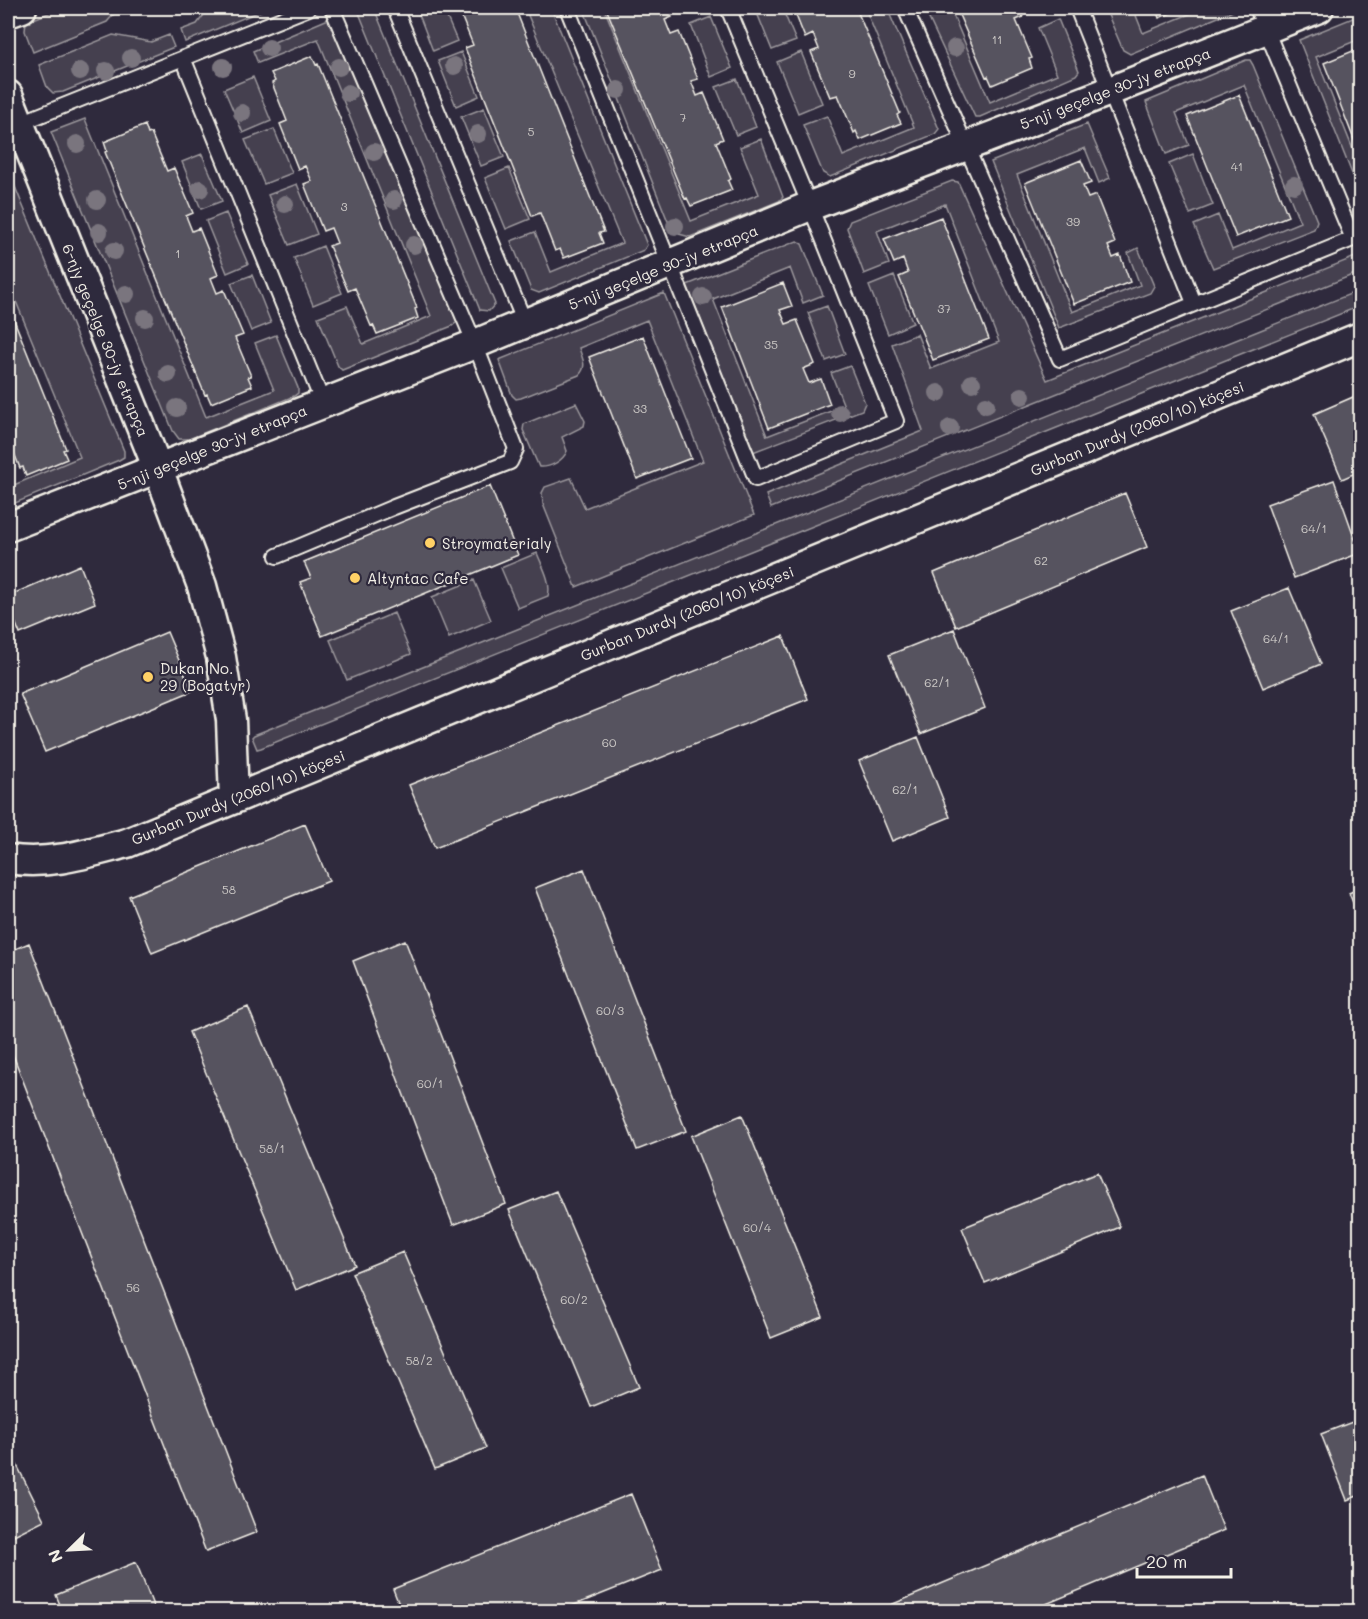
<svg xmlns="http://www.w3.org/2000/svg" width="1368" height="1619" font-family="Mali,sans-serif">
  <style>
    .green { fill: #454050; stroke: #9c989c; stroke-width: 1.5 }
    .building { fill: #56525f; stroke: #f4f1e8; stroke-width: 1.5 }
    .lines { fill: none; stroke-linecap: round; stroke-linejoin: round }
    .lane-casing { stroke: #f4f1e8; stroke-width: 18 }
    .street-casing { stroke: #f4f1e8; stroke-width: 33 }
    .lane { stroke: #2f2a3d; stroke-width: 14 }
    .street { stroke: #2f2a3d; stroke-width: 28 }
    .tree { fill: #7a757e }
    .poi-dot { fill: #ffd166; stroke: #2f2a3d; stroke-width: 2 }
    .labels { text-anchor: middle; dominant-baseline: central; stroke-width: 4.5; stroke-linejoin: round; paint-order: stroke }
    .number-label { font-size: 12px; fill: #ccc9c6 }
    .street-label { font-size: 15px; fill: #f4f1e8; stroke: #2f2a3d }
    .poi-label { font-size: 15px; fill: #f4f1e8; stroke: #2f2a3d; text-anchor: start }
  </style>
  <rect width="100%" height="100%" fill="#2f2a3d"/>
  <filter id="ink" filterUnits="userSpaceOnUse"><feTurbulence type="fractalNoise" baseFrequency=".0167" numOctaves="2"/><feDisplacementMap in="SourceGraphic" scale="12" xChannelSelector="R" yChannelSelector="G"/><feConvolveMatrix kernelMatrix="1 2 1 2 8 2 1 2 1" color-interpolation-filters="sRGB"/></filter>
  <g filter="url(#ink)">
    <path class="green" d="M61,8h58l-12,14 -74,30 -8,-21 1,-9z
      M209,8h53l1,2 -78,32 -4,-12 16,-6z
      M357,8h17l121,296 -6,7 -9,-1z
      M429,8h14l14,33 -24,10 -15,-39z
      M525,8h26l96,237 -3,5 -105,43 -8,-3 -20,-49 24,-9 16,40 71,-29z
      M583,8h21l87,213 68,-27 -19,-47 21,-8 22,58 -4,4 -89,36 -11,-3 -10,-10z
      M755,8h27l14,33 -24,9z
      M865,8h22l52,121 -4,5 -105,43 -7,-4 -20,-48 24,-9 16,40 71,-29z
      M924,8h26l40,94 67,-28 -19,-46 20,-9 21,52 -3,4 -96,42h-5z
      M1105,8h28l10,25 61,-25h34l-3,2 -105,44 -7,-4z
      M1360,15v24l-44,18 44,110v27l-61,-154z
      M333,17l124,305 -5,4 -110,44 -4,-4 -20,-49 29,-11 16,38 68,-28 -113,-277 -60,24 -5,-12z
      M711,17l21,51 -21,9 -20,-52z
      M113,35l38,7 18,-7 5,12 -111,45 -10,1 -6,-6 -8,-22z
      M461,52l18,44 -23,10 -18,-45z
      M801,52l21,51 -24,10 -21,-51z
      M1246,60h4l3,5 64,156 -3,8 -101,39 -19,-43 24,-10 14,35 68,-28 -56,-137 -68,28 13,32 -23,9 -20,-52z
      M253,77l18,44 -28,12 -19,-44z
      M737,79l19,48 -20,8 -20,-48z
      M484,108l20,49 -23,9 -20,-49z
      M85,119l121,298 68,-27 -19,-47 21,-8 22,53v5l-4,3 -105,43h-10l-6,-8 -122,-299z
      M1087,124l23,54 -11,5 -14,-35 -68,27 55,137 68,-27 -12,-32 10,-5 16,38 -4,7 -91,35 -68,-166z
      M274,129l18,44 -28,11 -19,-44z
      M202,154l20,47 -21,8 -19,-47z
      M1193,154l20,51 -23,9 -21,-50z
      M509,168l21,51 -24,10 -21,-51z
      M11,177l113,274v6l-5,3 -111,46v-35l6,14 66,-28 -72,-175v-103z
      M952,181l6,1 89,198 313,-125v17l-589,236 -5,-13 157,-64 -31,-87 25,-10 14,35 68,-27 -54,-138 -68,27 12,33 -25,10 -17,-46 3,-7z
      M297,184l20,50 -28,11 -21,-50z
      M226,213l22,51 -21,9 -21,-52z
      M797,241l5,3 21,51 -20,8 -13,-35 -77,31 54,137 77,-30 -13,-33 19,-7 15,37 -3,7 -109,42 -66,-167z
      M323,246l19,47 -29,12 -19,-47z
      M252,275l19,48 -20,8 -20,-48z
      M894,276l19,47 -25,11 -19,-48z
      M1360,290v16l-1099,442 -4,1 -5,-12 2,-2z
      M664,293l90,222 -178,72 -33,-83 -1,-11 3,-6 26,-9 14,30 118,-47 -56,-141 -68,28c3,10 9,18 0,27l-58,23 -5,1 -4,-4 -13,-35z
      M827,306l18,48 -19,7 -18,-48z
      M576,403l9,18 -1,5 -22,11 5,14c-4,10 -17,17 -28,16l-16,-37 1,-6z
      M537,553c5,13 15,29 11,43l-30,12 -17,-40z
      M474,580l17,40 -42,18 -17,-41z
      M394,613l17,41 -64,26 -17,-40z"/>
    <path class="building" d="M458,8h57l89,224 -5,1 4,10 -39,15 -4,-9 -5,2 -15,-38 -8,3 -67,-168 8,-3z
      M606,8h63l3,9 -7,3 6,15 8,-3 19,47 -7,2 6,15 7,-3 19,46 -7,3 15,37 -3,2 4,9 -41,16 -4,-8 -2,1z
      M793,8h63l44,105 -3,2 4,8 -41,17 -4,-9 -2,2 -16,-38 -8,2 -19,-45 8,-3 -6,-15 -8,4z
      M956,8h63l4,9 -7,3 16,38 -3,1 3,9 -40,17 -4,-9 -2,1z
      M1152,8h31l-24,10 -3,-9 -3,1z
      M1360,48v107l-36,-92z
      M312,56l4,9 2,-1 99,244 -2,1 3,9 -41,16 -4,-9 -2,1 -16,-38 -7,3 -19,-45 8,-3 -6,-15 -8,3 -19,-47 8,-3 -7,-15 -7,3 -18,-45 7,-3 -15,-38 3,-2 -4,-8z
      M1239,95l49,121 -52,21 -49,-121z
      M145,125l3,9 3,-1 16,38 7,-3 19,45 -7,3 6,15 7,-3 19,47 -7,3 6,15 7,-3 19,45 -8,3 16,38 -3,1 4,9 -41,17 -4,-9 -2,1 -100,-243 2,-1 -3,-9z
      M1081,160l10,23 -8,3 5,12 8,-3 19,48 -7,3 5,12 7,-3 10,27 -56,22 -49,-121z
      M941,217l48,122 -56,21 -34,-83 9,-4 -5,-14 -9,4 -10,-24z
      M783,283l9,23 -12,4 6,14 11,-4 18,44 -12,5 6,14 12,-4 9,25 -61,24 -47,-121z
      M8,305l58,144 -3,1 4,9 -41,17 -3,-9 -3,1 -12,-30z
      M643,336l48,122 -54,21 -48,-122z
      M1360,394v77l-18,8 -28,-65z
      M1334,480l26,73 -66,25 -27,-74z
      M490,486l28,69 -196,81 -22,-54 11,-4 -7,-16z
      M1125,493l22,54 -191,80 -22,-54z
      M80,565l15,38 -75,31 -12,-30v-8z
      M1289,588l32,76 -58,24 -32,-77z
      M954,629l31,79 -64,26 -32,-79z
      M167,632l25,59 -147,61 -25,-58z
      M783,636l25,63 -373,149 -26,-63z
      M918,737l32,80 -58,24 -33,-80z
      M305,824l24,57 -177,72 -23,-57z
      M584,869l102,262 -49,19 -102,-262z
      M1360,888v32l-11,-27z
      M405,940l101,264 -53,21 -100,-264z
      M29,943l228,589 -51,20 -198,-510v-90z
      M248,1007l107,258 -59,25 -107,-258z
      M742,1115l81,202 -52,21 -80,-202z
      M1097,1173l23,54 -135,56 -23,-55z
      M556,1191l83,196 -48,20 -82,-197z
      M403,1252l83,196 -51,21 -83,-196z
      M1360,1419v76l-13,5 -26,-66z
      M8,1447l36,73 -36,18z
      M1202,1475l22,55 -197,82h-153z
      M631,1494l31,76 -105,42h-155l-9,-23z
      M136,1562l18,46 -9,4h-82l-7,-17z"/>
    <g class="lines">
      <defs>
        <path id="lane" d="M395,8l130,315
          M567,8l189,471 140,-58 -86,-215 -82,-198
          M905,8l155,351 300,-123
          M1077,8l117,295
          M1257,8l96,231
          M183,58l140,345
          M18,124l291,-116
          M277,556l117,-49 116,-45 6,-13 -41,-105 -143,-336"/>
        <path id="street" d="M8,13l14,-5
          M8,95l150,374 44,117 19,71 10,63 3,79
          M8,527l467,-183 335,-138 300,-115 209,-83
          M8,859c41,7 80,-6 119,-16l1233,-506"/>
      </defs>
      <use href="#lane" class="lane-casing"/>
      <use href="#street" class="street-casing"/>
      <use href="#lane" class="lane"/>
      <use href="#street" class="street"/>
    </g>
    <g class="tree">
      <circle cx="269" cy="48" r="9"/>
      <circle cx="955" cy="48" r="9"/>
      <circle cx="131" cy="58" r="9"/>
      <circle cx="454" cy="66" r="9"/>
      <circle cx="223" cy="67" r="9"/>
      <circle cx="339" cy="67" r="9"/>
      <circle cx="80" cy="71" r="9"/>
      <circle cx="106" cy="71" r="9"/>
      <circle cx="618" cy="90" r="9"/>
      <circle cx="348" cy="93" r="9"/>
      <circle cx="242" cy="113" r="9"/>
      <circle cx="478" cy="134" r="9"/>
      <circle cx="77" cy="144" r="9"/>
      <circle cx="374" cy="152" r="9"/>
      <circle cx="1294" cy="185" r="9"/>
      <circle cx="200" cy="189" r="9"/>
      <circle cx="97" cy="200" r="9"/>
      <circle cx="394" cy="200" r="9"/>
      <circle cx="285" cy="204" r="9"/>
      <circle cx="675" cy="226" r="9"/>
      <circle cx="99" cy="232" r="9"/>
      <circle cx="414" cy="245" r="9"/>
      <circle cx="114" cy="251" r="9"/>
      <circle cx="126" cy="294" r="9"/>
      <circle cx="703" cy="297" r="9"/>
      <circle cx="145" cy="318" r="9"/>
      <circle cx="168" cy="374" r="9"/>
      <circle cx="972" cy="383" r="9"/>
      <circle cx="938" cy="393" r="9"/>
      <circle cx="1022" cy="396" r="9"/>
      <circle cx="986" cy="405" r="9"/>
      <circle cx="177" cy="408" r="9"/>
      <circle cx="840" cy="413" r="9"/>
      <circle cx="950" cy="428" r="9"/>
    </g>
  </g>
  <g class="poi-dot">
    <circle cx="430" cy="543" r="6"/>
    <circle cx="355" cy="578" r="6"/>
    <circle cx="148" cy="677" r="6"/>
  </g>
  <g class="labels">
    <g class="number-label">
      <text x="997" y="39">11</text>
      <text x="852" y="73">9</text>
      <text x="683" y="117">7</text>
      <text x="531" y="131">5</text>
      <text x="1237" y="166">41</text>
      <text x="344" y="206">3</text>
      <text x="1073" y="221">39</text>
      <text x="178" y="253">1</text>
      <text x="944" y="308">37</text>
      <text x="771" y="344">35</text>
      <text x="640" y="408">33</text>
      <text x="1314" y="528">64/1</text>
      <text x="1041" y="560">62</text>
      <text x="1276" y="638">64/1</text>
      <text x="937" y="682">62/1</text>
      <text x="609" y="742">60</text>
      <text x="905" y="789">62/1</text>
      <text x="229" y="889">58</text>
      <text x="610" y="1010">60/3</text>
      <text x="430" y="1083">60/1</text>
      <text x="272" y="1148">58/1</text>
      <text x="757" y="1227">60/4</text>
      <text x="133" y="1287">56</text>
      <text x="574" y="1299">60/2</text>
      <text x="419" y="1360">58/2</text>
    </g>
    <g class="street-label">
      <text transform="translate(1115 88) rotate(-21)">5-nji geçelge 30-jy etrapça</text>
      <text transform="translate(663 267) rotate(-22)">5-nji geçelge 30-jy etrapça</text>
      <text transform="translate(106 340) rotate(68)">6-njy geçelge 30-jy etrapça</text>
      <text transform="translate(1137 428) rotate(-22)">Gurban Durdy (2060/10) köçesi</text>
      <text transform="translate(212 447) rotate(-22)">5-nji geçelge 30-jy etrapça</text>
      <text transform="translate(687 613) rotate(-22)">Gurban Durdy (2060/10) köçesi</text>
      <text transform="translate(238 797) rotate(-22)">Gurban Durdy (2060/10) köçesi</text>
    </g>
    <g class="poi-label">
      <text x="442" y="543">Stroymaterialy</text>
      <text x="367" y="578">Altyntac Cafe</text>
      <text x="160" y="668">Dukan No.<tspan x="160" dy="17">29 (Bogatyr)</tspan></text>
    </g>
  </g>
  <rect width="1368" height="1619" fill="none" stroke="#2f2a3d" stroke-width="30"/>
  <rect x="15" y="15" width="1338" height="1589" fill="none" stroke="#f4f1e8" stroke-width="2" filter="url(#ink)"/>
  <g transform="translate(69 1550) rotate(246)" stroke="#2f2a3d" stroke-width="4.5" paint-order="stroke">
  <path d="M0-4.5L10 22L0 15L-10 22Z" fill="#f4f1e8"/>
  <text y="-9" font-size="16" font-weight="bold" text-anchor="middle" fill="#f4f1e8">N</text>
  </g>
  <path d="M1137 1568v9h94v-9" fill="none" stroke="#f4f1e8" stroke-width="3"/>
  <text x="1146" y="1568" font-size="18" fill="#f4f1e8" stroke="#2f2a3d" stroke-width="4.5" paint-order="stroke">20 m</text>
</svg>
